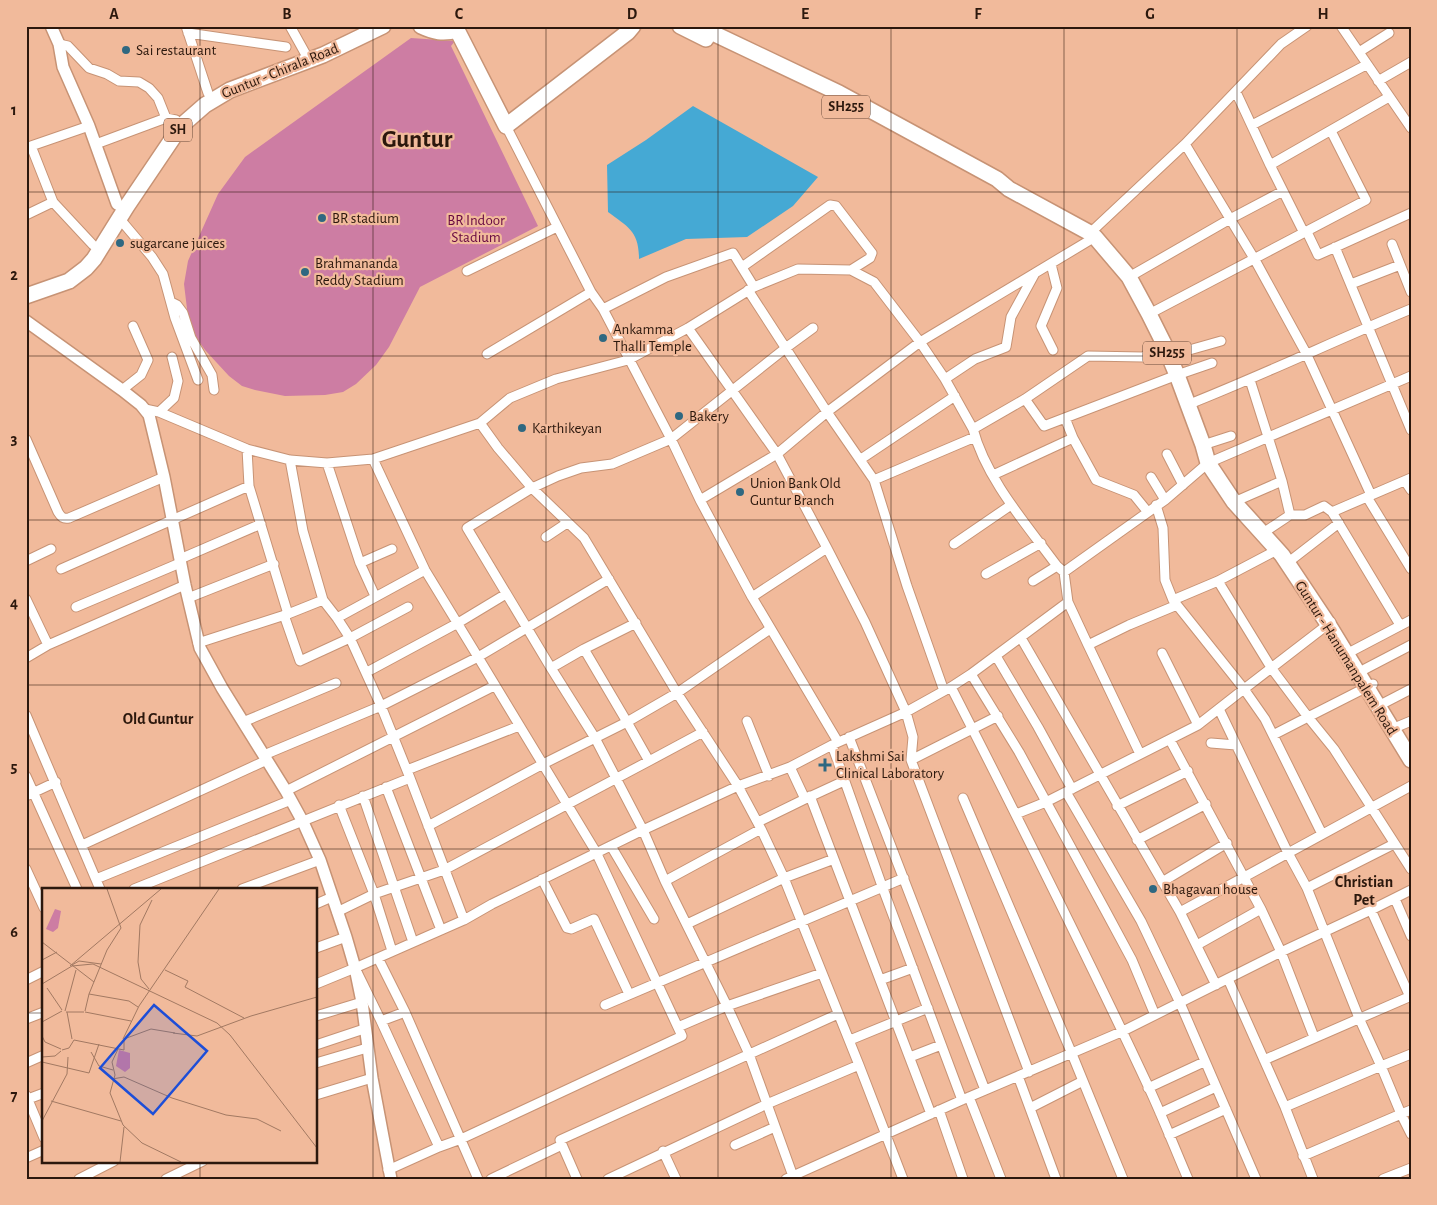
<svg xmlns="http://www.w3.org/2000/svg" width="1437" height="1205" font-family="'Alegreya Sans',sans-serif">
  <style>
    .green { fill: #cd7da3 }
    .water { fill: #45a9d4 }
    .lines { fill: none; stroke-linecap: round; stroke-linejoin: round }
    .minor-casing { stroke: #c79375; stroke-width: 11 }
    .tertiary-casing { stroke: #c79375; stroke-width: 14 }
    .primary-casing { stroke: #c79375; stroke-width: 18 }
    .minor { stroke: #fff; stroke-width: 9 }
    .tertiary { stroke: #fff; stroke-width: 11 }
    .primary { stroke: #fff; stroke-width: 15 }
    .grid { fill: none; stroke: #2c180d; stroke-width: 1; stroke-opacity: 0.55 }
    .poi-dot { fill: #2f6881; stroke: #f1ba9b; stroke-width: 2 }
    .labels { text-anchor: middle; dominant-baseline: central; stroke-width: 4.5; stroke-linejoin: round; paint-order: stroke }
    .shield { fill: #f1ba9b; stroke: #674938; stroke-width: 1 }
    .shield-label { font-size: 14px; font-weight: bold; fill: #2c180d }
    .poi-label { font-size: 15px; fill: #2c180d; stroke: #f1ba9b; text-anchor: start }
    .street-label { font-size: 15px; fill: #2c180d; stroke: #f1ba9b }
    .park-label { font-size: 15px; fill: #670842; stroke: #f1ba9b }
    .neighbourhood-label { font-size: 16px; font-weight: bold; fill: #2c180d; stroke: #f1ba9b }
    .town-label { font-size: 25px; font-weight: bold; fill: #2c180d; stroke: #f1ba9b }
    .inset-road { fill: none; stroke: #a27962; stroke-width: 1 }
    .view { fill: #1d4ed8; fill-opacity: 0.15; stroke: #1d4ed8; stroke-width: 2.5 }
    .inset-edge { fill: none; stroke: #2c180d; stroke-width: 2.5 }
    .neatline { fill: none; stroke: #2c180d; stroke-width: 2 }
    .grid-label { font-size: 16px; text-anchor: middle; font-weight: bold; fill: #2c180d }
  </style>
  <rect width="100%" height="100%" fill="#f1ba9b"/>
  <path class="green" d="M411,38l44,3 -4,5 87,180 -118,61 -31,60 -13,18 -20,19 -13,8 -18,3 -40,1 -30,-6 -13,-4 -13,-10 -24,-26 -10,-14 -7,-19 -4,-33 4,-23 30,-67 27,-37z"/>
  <path class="water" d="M693,106l125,71 -25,29 -46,31 -61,2 -47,20c0,-28 -11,-32 -31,-47l-1,-47 39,-25z"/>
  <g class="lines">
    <defs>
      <path id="minor" d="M186,26l22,67
        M290,26l15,27
        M1341,26l70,102
        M188,33l98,14
        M59,44l9,2 21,22 18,6 12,7 20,1 10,6 9,10 8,20
        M1359,52l30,-19
        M1378,81l33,-19
        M1236,92l34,73 119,-68
        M1252,125l114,-60
        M89,126l-58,20 22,56 40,43
        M506,126l85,166 12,17 68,130 29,61 52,97 86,145
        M96,144l70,-26 10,2
        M1185,144l70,116 51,93 65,142
        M1270,165l34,68
        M26,215l27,-13
        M119,218l33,39 11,17 12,44 23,62
        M1307,232l11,23 93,-42
        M1090,233l95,-89 96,-100 26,-18
        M1392,244l19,48
        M1335,247l76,183
        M1051,264l6,24 -16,38 12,24
        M742,267l88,-62 6,1 36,47 -2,5 -19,12
        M467,271l90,-44
        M1129,277l101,-58 53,-28
        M1351,284l49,-19
        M748,290l79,122 47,68 33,106 37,105
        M171,302l6,3 6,8 8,25 21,37 2,15
        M603,309l63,-32 67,-24 21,34
        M1149,314l217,-114 -35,-69
        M688,328l89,126 50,94 38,74 41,90 7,25 -2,23 118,312
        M487,354l104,-62
        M1168,356l53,-15
        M945,379l30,-20 31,-12 5,-30 24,-44
        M1250,380l32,101 8,34
        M122,390l19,-15 7,-15 -15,-34
        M1025,399l19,27 133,-51 35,-12
        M1187,405c76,-30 149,-65 224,-96
        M145,409l14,3 88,37 43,11 37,3 46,-4 107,-36 30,-25 46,-19 72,-19 60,-32 66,-41 44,-18 53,1 23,12 46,60 25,37 28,50 52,-30 63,-43 55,1 21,-13
        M159,412l15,-14 4,-17 -6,-24
        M1065,418l8,20
        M480,423l18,25 34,40 52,50 93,155 61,93 23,43 23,49 75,187 44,114
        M973,429c13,50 54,96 84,137l7,6
        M26,439l32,73c3,5 5,7 11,6l95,-41
        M1203,445l28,-9
        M247,449l2,37 39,128 35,-14
        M1167,454l16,31
        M373,459l52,111 53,87 131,-78
        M861,459l94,-63
        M290,460l13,71 20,69 14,18 13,20 31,68 97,-49 118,195 86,184 -221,103 -22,8
        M327,463l33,100 15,33
        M993,475l80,-37 23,42 38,15 13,16
        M1151,477l14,23
        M874,480l101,-43
        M1405,481l6,9
        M1367,497l44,72
        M700,500l77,-46 50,-42 93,-70 175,-105
        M1234,502l48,-21
        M1156,505l7,23 2,52 8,20 45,-19 59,-31
        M1332,512l79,-34
        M1263,533l27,-18h15l19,-9 8,6 68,113
        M546,537l21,-14
        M954,544l57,-39
        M180,559l81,-35
        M26,561l25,-12
        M360,563l32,-14
        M1286,564l53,-41
        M61,569l188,-83
        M986,574l55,-31
        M1033,581l24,-15
        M1218,581l54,88 36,48 65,-33
        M752,597l75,-49
        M188,598l86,-34
        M26,599l22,46
        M1068,602l20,43 41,-20 48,-20 -4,-5
        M1177,605l67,84 87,-67
        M76,607l104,-44
        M284,615l16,46 50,-23 58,-31
        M337,618l88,-48
        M1021,638l159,274 36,73
        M198,643l90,-29
        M1088,645l52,109
        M584,649l43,73 22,39 54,-29
        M1352,651l59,-31
        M1162,653l36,72 46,-36 21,30 57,115
        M996,656l42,71 34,62
        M26,658l22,-13 137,-60
        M551,668l33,-19 52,-26
        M1365,669l46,-24
        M367,672l91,-49 48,-29
        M971,674l48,78 85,156 28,52 23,55
        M951,687c68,133 135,266 198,401 14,30 26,61 39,91
        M1384,703l27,-14
        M1219,709l69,144 19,35 52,130 22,48 30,-12
        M26,715l74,174
        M747,721l22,55
        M243,722l93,-39
        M1399,726l12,-5
        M1273,735l35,-18 26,32 77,120
        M849,737l136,353
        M1170,740l91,169 20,43 33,85
        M1211,743l25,2
        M832,745l50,141 80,214
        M264,755l117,-49 29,72 54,142
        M911,760l87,-44
        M790,767l15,32 39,-18
        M407,770l112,-44
        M26,776l51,113
        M386,787l55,143
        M286,791l208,-105
        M1066,792l75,129 39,82 76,176
        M26,796l30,-14
        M363,796l50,146
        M810,796l121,318
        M963,798l109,256 51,125
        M339,805l35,89 18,57
        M1117,806l71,-35
        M1016,814l30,-12 152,-77
        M758,822l47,-23
        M428,826l115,-62 84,-42 50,-29 93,-64
        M1137,840l69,-36
        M82,845l185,-85
        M611,846l43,73
        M26,869l18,39
        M96,879l195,-79
        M542,879l25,49 4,1 23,-10 35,75
        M665,881l96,-52
        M1162,882l65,-39
        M1307,888l87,-44
        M134,889l276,-111
        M242,889l78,-29
        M1395,899l16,37
        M316,904l16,-7
        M1371,910l39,87
        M337,912l37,-18 70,-24 205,-109
        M1180,912l231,-126
        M687,924l97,-46 50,-19
        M1197,945l64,-36
        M316,948l30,-11
        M378,958l27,54 73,167
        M355,968l109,-48 28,-16 151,-74 95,-44 52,-19 42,-22 74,-33 45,-25 20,-13 97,-72 -4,-30 101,-72 43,-37 203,-87
        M1228,979l57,128 28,72
        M26,980l18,-9
        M880,980l33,-12
        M316,984l39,-16 26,53 24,-9
        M605,1005l299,-127
        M316,1016l46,-14
        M26,1019l18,-7
        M381,1021l58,126 -51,23
        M678,1027l49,-21 95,-33
        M850,1040l78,-32
        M316,1045l48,-16
        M910,1057l31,-12
        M1264,1060l147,-64
        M26,1063l18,-8
        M316,1063l51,-15
        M1018,1076l38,103
        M1148,1088l56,-26
        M26,1095l18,43
        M316,1095l56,-17
        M969,1097l32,82
        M28,1099l16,-6
        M1285,1107l96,-41 20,48 10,-4
        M1030,1108l53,-27
        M939,1110l24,69
        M1160,1113l56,-26
        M1169,1135l57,-26
        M735,1145l40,-18
        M663,1151l13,28
        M1303,1156l98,-42 10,20
        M26,1158l18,-8
        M79,1179l35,-18
        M166,1179l37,-18
        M491,1179l71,-34
        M577,1179l-17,-39 278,-126
        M608,1179l159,-75 92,-39
        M786,1179l176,-79 159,-68 160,-80 90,-42 40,-20
        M794,1179l-45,-125 -22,-48 -62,-125 -22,-51 -48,-92 -44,-70 -84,-140 65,-40 26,-12 23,-8 31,-4 59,-25 116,-92 26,-19
        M1383,1179l28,-11"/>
      <path id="tertiary" d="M51,26l8,18 4,23 26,59 28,78
        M26,321l96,69 19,15 8,10 15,62 21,108 15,63 22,40 64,103 17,31 17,38 26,77 9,31 7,34 10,76 19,101"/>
      <path id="primary" d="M421,26c13,6 22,8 36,4
        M455,26l51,100 122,-94 5,-6
        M680,26l26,13
        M698,26l141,67 158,86 12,10 81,44 5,4 34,40 20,37 15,30 13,31 26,70 5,18 26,39 48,53 46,69 83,136
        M26,296l43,-15 17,-13 8,-9 33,-53 54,-80 24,-21 25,-15 93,-35 60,-29"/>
    </defs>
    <use href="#minor" class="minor-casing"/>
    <use href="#tertiary" class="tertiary-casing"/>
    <use href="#primary" class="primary-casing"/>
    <use href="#minor" class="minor"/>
    <use href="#tertiary" class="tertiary"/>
    <use href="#primary" class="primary"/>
  </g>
  <path class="grid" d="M200,26v863M373,26v1153M546,26v1153M718,26v1153M891,26v1153M1064,26v1153M1237,26v1153M26,192h1385M26,356h1385M26,520h1385M26,685h1385M26,849h1385M26,1013h18M316,1013h1095M200,1161v18"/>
  <g class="poi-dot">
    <circle cx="126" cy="50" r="5"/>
    <circle cx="322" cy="218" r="5"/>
    <circle cx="120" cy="243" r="5"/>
    <circle cx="305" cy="272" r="5"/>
    <circle cx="603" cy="338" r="5"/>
    <circle cx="679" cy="416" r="5"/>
    <circle cx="522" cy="428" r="5"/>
    <circle cx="740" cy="492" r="5"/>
    <path d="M822.5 757.5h5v5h5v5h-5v5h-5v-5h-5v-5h5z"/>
    <circle cx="1153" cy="889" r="5"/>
  </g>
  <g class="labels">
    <g class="shield">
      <rect x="822" y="95.5" width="48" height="23" rx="4"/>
      <rect x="164" y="118.5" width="28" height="23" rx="4"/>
      <rect x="1143" y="341.5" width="48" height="23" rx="4"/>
    </g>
    <g class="shield-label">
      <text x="846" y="107">SH255</text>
      <text x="178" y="130">SH</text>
      <text x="1167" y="353">SH255</text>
    </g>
    <g class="poi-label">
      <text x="136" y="50">Sai restaurant</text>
      <text x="332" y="218">BR stadium</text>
      <text x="130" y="243">sugarcane juices</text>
      <text x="315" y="263">Brahmananda<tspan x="315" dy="17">Reddy Stadium</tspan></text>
      <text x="613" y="329">Ankamma<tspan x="613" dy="17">Thalli Temple</tspan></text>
      <text x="689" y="416">Bakery</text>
      <text x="532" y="428">Karthikeyan</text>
      <text x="750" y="483">Union Bank Old<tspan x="750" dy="17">Guntur Branch</tspan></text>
      <text x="836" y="756">Lakshmi Sai<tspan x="836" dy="17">Clinical Laboratory</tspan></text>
      <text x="1163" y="889">Bhagavan house</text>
    </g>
    <g class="street-label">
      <text transform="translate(280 71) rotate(-22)">Guntur - Chirala Road</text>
      <text transform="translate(1346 658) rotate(58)">Guntur - Hanumanpalem Road</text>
    </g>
    <g class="park-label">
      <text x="476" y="220">BR Indoor<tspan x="476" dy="17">Stadium</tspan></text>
    </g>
    <g class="neighbourhood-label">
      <text x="158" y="719">Old Guntur</text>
      <text x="1364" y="882">Christian<tspan x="1364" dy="18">Pet</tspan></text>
    </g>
    <g class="town-label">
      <text x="417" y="139">Guntur</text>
    </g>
  </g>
  <g transform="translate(42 888)">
    <rect width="275" height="275" fill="#f1ba9b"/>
    <path d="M13,21l6,2 -3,17 -5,4 -7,-3zM77,162l11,3v15l-5,4 -9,-6z" fill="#cd7da3"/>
    <path class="inset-road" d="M0,54l52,40M0,72l15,-8M30,77l7,-4 22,3M28,78l91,-77M123,82l23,11 -3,6 59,31M0,96l30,-18 21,-2 124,59 13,12 87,113M5,100l15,22M107,101l-8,-10 -3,-17 2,-37 12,-25M47,106l18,-44 14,-22 -14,-39M23,123l11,-41M43,123l4,-17 40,7 9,6M24,124h18M25,124l5,27M43,124l46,9M0,134l20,-11M131,145l24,3 54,-20 66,-19M0,148l3,6 16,7M81,151l16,-33 80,-117M82,151l27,-10 24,4M76,161l-6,13 3,13 -5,18 13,32 19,18 39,19M20,162l7,-2 5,-8 50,10v-10M49,164l8,14 14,4M0,169l13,-1 6,-5M0,174l47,11 10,-29M70,191l12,-2 48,21 54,17 31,4 24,12M9,213l70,20M0,233l25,-47 1,-17M78,274l4,-35"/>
    <path class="view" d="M112,117l53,46 -54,63 -53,-46z"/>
    <rect width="275" height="275" class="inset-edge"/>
  </g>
  <rect width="1437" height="1205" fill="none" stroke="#f1ba9b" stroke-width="55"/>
  <rect x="28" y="28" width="1382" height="1150" class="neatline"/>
  <g class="grid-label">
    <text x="114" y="19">A</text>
    <text x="287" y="19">B</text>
    <text x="459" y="19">C</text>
    <text x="632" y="19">D</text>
    <text x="805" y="19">E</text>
    <text x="978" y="19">F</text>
    <text x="1150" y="19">G</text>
    <text x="1323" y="19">H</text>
    <text x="14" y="115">1</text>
    <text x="14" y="280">2</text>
    <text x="14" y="444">3</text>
    <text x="14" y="608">4</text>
    <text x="14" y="772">5</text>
    <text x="14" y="937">6</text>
    <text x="14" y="1101">7</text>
  </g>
</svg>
